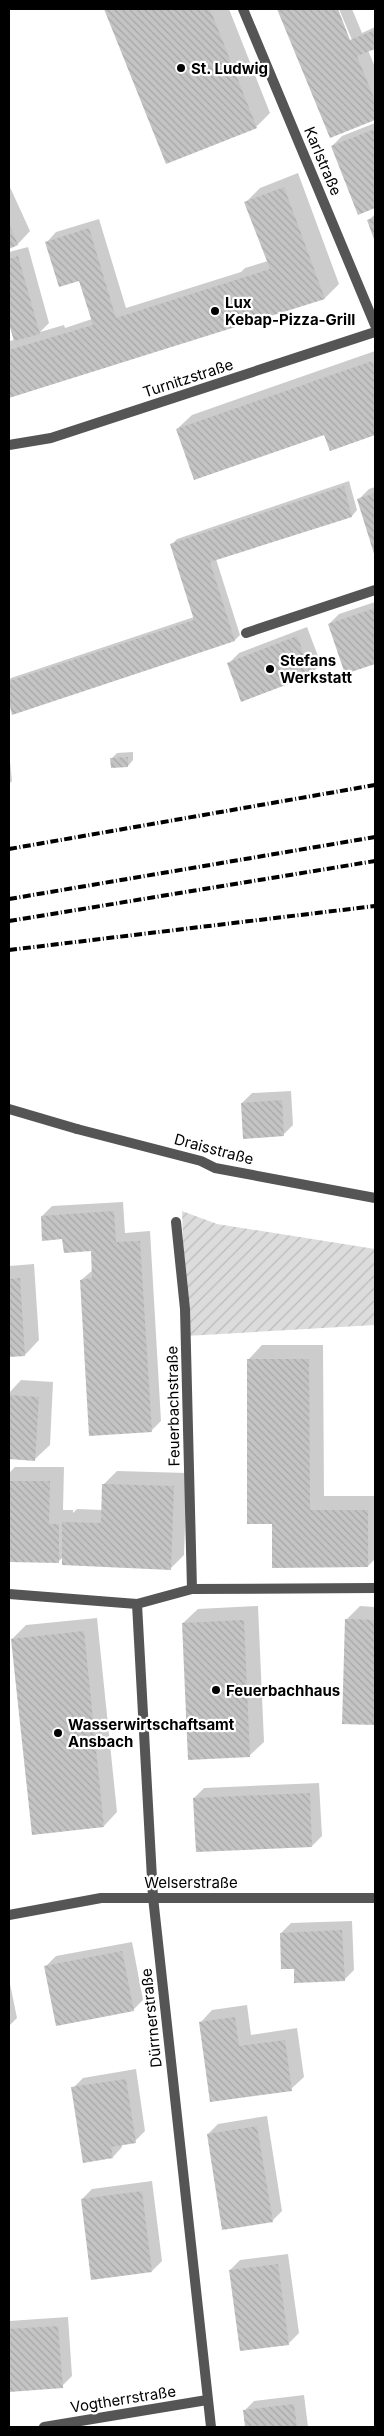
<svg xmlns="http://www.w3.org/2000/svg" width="384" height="2436" font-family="Inter,sans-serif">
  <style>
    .garden { fill: url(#garden-furrows) }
    .shadow { fill: #0003 }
    .building { fill: url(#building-back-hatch) }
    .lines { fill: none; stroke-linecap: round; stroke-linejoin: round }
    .lane { stroke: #555; stroke-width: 10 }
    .street { stroke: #555; stroke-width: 10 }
    .rail { stroke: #000; stroke-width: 4; stroke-dasharray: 8 2.5 1 2.5; stroke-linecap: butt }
    .poi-dot { fill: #000; stroke: #fff; stroke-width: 2 }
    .labels { text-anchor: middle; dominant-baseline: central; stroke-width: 4.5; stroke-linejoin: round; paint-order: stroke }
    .poi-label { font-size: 15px; font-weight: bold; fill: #000; stroke: #fff; text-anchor: start }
    .street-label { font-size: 15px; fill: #000; stroke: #fff }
  </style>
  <defs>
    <pattern id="garden-furrows" width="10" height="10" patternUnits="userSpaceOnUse" patternTransform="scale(1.25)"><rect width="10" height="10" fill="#dcdcdc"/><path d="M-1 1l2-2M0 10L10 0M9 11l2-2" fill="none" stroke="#bbb"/></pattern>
    <pattern id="building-back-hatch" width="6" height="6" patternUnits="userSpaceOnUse" patternTransform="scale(1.25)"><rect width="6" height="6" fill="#c4c4c4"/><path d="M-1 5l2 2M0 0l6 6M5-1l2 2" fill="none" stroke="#a7a7a7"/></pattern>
  </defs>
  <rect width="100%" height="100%" fill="#fff"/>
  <path class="garden" d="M182,1211l35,13 158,25v76l-189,11z"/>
  <path class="shadow" d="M106,9h123l41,104 -13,13 -90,36z
    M279,9h58l13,33 2,-2 -13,-31h13l10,24 13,-6v20l-7,3 7,17v52l-44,18z
    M375,123v84l-16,6 -27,-67 10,-10z
    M298,173l41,111 -14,14 -316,99v-56l5,-1 -5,-21v-67l19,-5 21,76 -9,9 24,-7 1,3 27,-9 -12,-40 -33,-37 9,-10 43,-13 27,89 115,-36 4,-4 23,-7 -22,-59 14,-14z
    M9,185l21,46 -12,13 -9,4z
    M375,214v25l-7,-18z
    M375,351v83l-45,15 -5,-15 -148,-5 15,-14z
    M349,481l8,29 -5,6 -136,43 24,76 -5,5 -222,74 -4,-18v-16l2,-2 183,-61 -22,-73 5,-5z
    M375,487v68l-16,-56 10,-10z
    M375,602v61l-29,9 -17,-48 10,-10z
    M307,627l14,37 -10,10 -82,-11 10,-10z
    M9,752l3,29 -3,3z
    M133,752v8l-5,6 -17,-7 6,-6z
    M291,1091l2,34 -10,10 -41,-32 10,-10z
    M123,1202l2,31 25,-2 11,190 -10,10 -70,-151 12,-10 -1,-20 -50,-34 10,-10z
    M34,1264l5,76 -14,15 -16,1v-90z
    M262,1345h61l1,151h51v63l-7,7 -95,-43 -25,-163z
    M21,1380l32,2 -3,63 -15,14 -26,-1v-65z
    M15,1467h49l-1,43h10v3l4,-4 26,1v-25l14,-14 70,2 -3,82 -14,14 -107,-12 -5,5 -49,-2v-87z
    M258,1606l6,136 -15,14 -66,-133 15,-14z
    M360,1606l15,1v117l-31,-1 2,-103z
    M97,1618l20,194 -13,14 -92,-187 14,-14z
    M319,1783l3,53 -10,10 -118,-48 10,-10z
    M352,1921l2,49 -10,10 -63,-47 10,-10z
    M132,1942l11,58 -10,10 -87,-44 10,-10z
    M9,1979l8,39 -8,8z
    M247,2005l4,30 46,-7 7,49 -13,12 -91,-66 12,-13z
    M136,2069l9,62 -10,10 -13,3v3l-9,10 -40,-69 10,-10z
    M267,2116l15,95 -10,10 -64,-87 10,-10z
    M152,2181l10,80 -10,10 -70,-72 10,-10z
    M288,2254l11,79 -10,10 -59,-73 10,-10z
    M68,2317l4,59 -10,10 -53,5v-70z
    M304,2395l4,32h-62l-2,-16 10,-10z"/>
  <path class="building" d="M104,9h106l47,119 -91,36z
    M277,9h61l12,31 25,-10v19l-18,7 18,45v19l-45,18z
    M375,129v79l-17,7 -27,-69z
    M284,187l41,112 -316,99v-48l84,-25 -14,-44 -20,6 -14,-45 44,-14 27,90 154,-49 -26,-67z
    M375,217v25l-8,-22z
    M9,224l9,21 -9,4z
    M18,256l22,78 -26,7 -5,-17v-65z
    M372,361l3,9v65l-45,16 -6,-16 -130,45 -18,-51z
    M344,486l8,31 -142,45 25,79 -223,74 -3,-13v-21l185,-61 -24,-76z
    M375,493v64l-18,-58z
    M375,608v56l-30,10 -17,-50z
    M297,636l15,39 -71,27 -14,-39z
    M128,757v10l-17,1 -1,-10z
    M282,1100l2,36 -41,3 -2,-36z
    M114,1211l2,31 24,-1 12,191 -63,4 -9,-156 12,-2 -1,-27 -27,2 -2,-14 -20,2 -1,-25z
    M20,1278l5,78 -16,1v-78z
    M247,1359h62l1,151h58v57l-96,1v-44h-25z
    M9,1395l30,2 -4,64 -26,-2z
    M9,1481h41l-1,43h10v39l-50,-1z
    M102,1484l72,2 -3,84 -109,-5v-43l39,1z
    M345,1619l30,1v105l-33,-1z
    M244,1620l6,137 -62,3 -6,-137z
    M84,1631l20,196 -72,8 -21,-196z
    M310,1793l2,54 -116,5 -3,-54z
    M342,1930l3,51 -51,2v-14h-13l-1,-36z
    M122,1951l12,60 -78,15 -12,-60z
    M235,2017l4,29 46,-6 7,51 -82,11 -11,-80z
    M126,2079l10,64 -25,4 2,11 -30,5 -12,-76z
    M257,2126l16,96 -51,8 -15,-96z
    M142,2191l10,81 -61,8 -10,-81z
    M278,2264l11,81 -49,6 -11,-81z
    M58,2326l5,62 -54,4v-63z
    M294,2404l3,23h-52l-2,-17z"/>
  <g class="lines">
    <path class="lane" d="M246,633l129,-43
      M77,1129l124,32 14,7 160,30"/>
    <path class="street" d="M243,9l132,316
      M9,445l42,-7 324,-106
      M9,1109l68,20
      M176,1222l9,87 7,280
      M9,1594l128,10 55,-15 183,-1
      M137,1604l16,293 58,530
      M9,1915l92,-17h274
      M44,2427l163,-27"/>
    <path class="rail" d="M9,849l366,-64
      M9,899l366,-62
      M9,921l366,-60
      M9,950l366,-44"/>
  </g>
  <g class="poi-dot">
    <circle cx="181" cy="68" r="5"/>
    <circle cx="215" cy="311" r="5"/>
    <circle cx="270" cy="669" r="5"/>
    <circle cx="216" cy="1690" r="5"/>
    <circle cx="58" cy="1733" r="5"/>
  </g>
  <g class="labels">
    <g class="poi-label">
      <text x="191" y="68">St. Ludwig</text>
      <text x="225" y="302">Lux<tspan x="225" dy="17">Kebap-Pizza-Grill</tspan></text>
      <text x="280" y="660">Stefans<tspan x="280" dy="17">Werkstatt</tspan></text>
      <text x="226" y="1690">Feuerbachhaus</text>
      <text x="68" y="1724">Wasserwirtschaftsamt<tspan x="68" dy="17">Ansbach</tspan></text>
    </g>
    <g class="street-label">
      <text transform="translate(323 161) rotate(67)">Karlstraße</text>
      <text transform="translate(188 378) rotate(-18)">Turnitzstraße</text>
      <text transform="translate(214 1149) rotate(15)">Draisstraße</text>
      <text transform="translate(173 1406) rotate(-91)">Feuerbachstraße</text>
      <text x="191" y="1882">Welserstraße</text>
      <text transform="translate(151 2018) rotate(-96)">Dürrnerstraße</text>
      <text transform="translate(123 2399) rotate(-9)">Vogtherrstraße</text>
    </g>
  </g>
  <rect width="384" height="2436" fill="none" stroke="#000000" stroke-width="20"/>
</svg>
